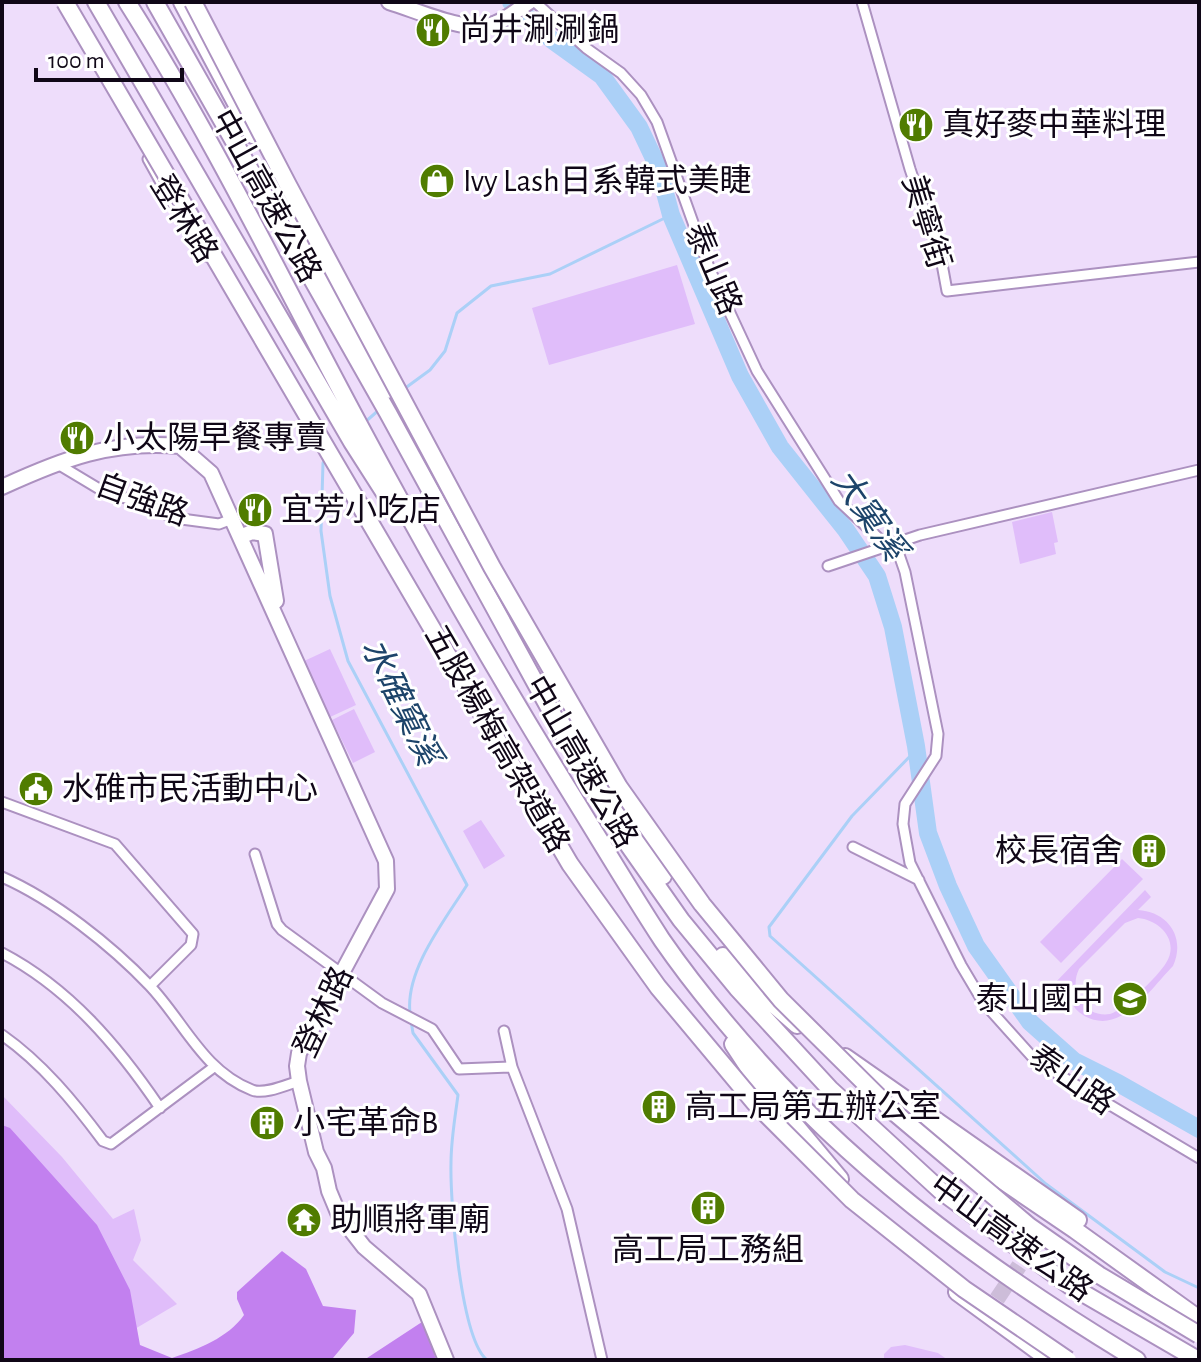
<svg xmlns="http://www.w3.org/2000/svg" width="1201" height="1362" font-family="'Alegreya Sans','Noto Sans TC',sans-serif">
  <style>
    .green { fill: #e0bdfa; fill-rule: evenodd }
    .forest { fill: #c280ef }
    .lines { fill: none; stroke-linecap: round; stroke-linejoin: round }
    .stream { stroke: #abd0f7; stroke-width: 3 }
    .river { stroke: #abd0f7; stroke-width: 18 }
    .highway-tunnel { stroke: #cdbdd9; stroke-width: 16; stroke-dasharray: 16 8; stroke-linecap: butt }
    .street-casing { stroke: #ac91c0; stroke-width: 13 }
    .secondary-casing { stroke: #ac91c0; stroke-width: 18 }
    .highway-casing { stroke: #ac91c0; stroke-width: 20 }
    .street { stroke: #fff; stroke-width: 9 }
    .secondary { stroke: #fff; stroke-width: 14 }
    .highway { stroke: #fff; stroke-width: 16 }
    .highway-bridge-casing { stroke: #ac91c0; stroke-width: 20; stroke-linecap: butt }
    .highway-bridge { stroke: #fff; stroke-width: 16 }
    .labels { text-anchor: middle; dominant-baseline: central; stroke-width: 6; stroke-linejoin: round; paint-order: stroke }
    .poi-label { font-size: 32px; fill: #100717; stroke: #fff; text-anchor: start }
    .street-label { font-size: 32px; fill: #100717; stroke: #fff }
    .water-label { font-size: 34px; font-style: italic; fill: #1d446a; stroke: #fff }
  </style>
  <rect width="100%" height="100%" fill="#eeddfb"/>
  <path class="green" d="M677,265l18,59 -146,41 -17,-57z
    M1052,512l6,30 -4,1 2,11 -36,10 -8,-42z
    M330,649l26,56 -28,13 -26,-56z
    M354,709l21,43 -22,11 -21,-43z
    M481,820l24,36 -21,13 -21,-38z
    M1122,859l21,20 -82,84 -21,-21z
    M1145,890l6,7 -13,13c30,2 48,27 35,56 -22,22 -53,72 -90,49 -12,-7 -15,-20 -15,-32l-11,9 -5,-6zM1138,918c22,2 42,23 28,45 -8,13 -42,47 -56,51 -7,1 -13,0 -19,-3 -13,-11 -20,-25 -12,-42l46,-46z
    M2,1095l60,62 51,62 21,-10 7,31 -8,20 44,44 -54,32 -121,22z
    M905,1345l33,8 10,7h-64v-6l7,-7z"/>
  <path class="forest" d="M2,1125l8,3 87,97 33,65 10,55 32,13c26,-9 56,-20 72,-43l-7,-16v-7l45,-41 24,18 17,37 33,4 -2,23 -21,25 7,2h-338z
    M425,1320l11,40h-72z"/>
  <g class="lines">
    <path class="stream" d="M404,389l26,-19 15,-19 12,-38 34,-27 59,-12 121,-59
      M364,423l16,-14
      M327,458l-4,5 -2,68 9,65 18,65 119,224c-22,35 -62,85 -57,128
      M917,749l-65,67 -83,111 1,9 276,248 119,88 34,16
      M411,1021l2,12 45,62c-3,23 -7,45 -7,68 -1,36 9,175 36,197"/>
    <path class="river" d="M511,2l41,38 50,36 37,51 19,40 13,48 69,161 40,71 66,83 31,46 16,51 23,119 12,87 20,53 28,60 54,76 44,39 44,22 81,46"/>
    <path class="highway-tunnel" d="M997,1299l40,-60"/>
    <defs>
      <path id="street" d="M535,2l51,46 35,25 20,22 16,27 53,148 47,101 82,130 47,44
        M862,2l48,167 32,95 5,27 252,-29
        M148,159l41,74 17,23
        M56,463l50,30 31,8 37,17 45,6 13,-5
        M895,543l10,29 33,162 -2,22 -31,48 -2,20 7,39 51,102 22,37 53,59 163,97
        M828,566l92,-31 279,-65
        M2,802l113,42 78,90 -2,11 -41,41
        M853,847l66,33
        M255,854l22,70 5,6 100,73 50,26 27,40 53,-2
        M2,877c52,23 109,68 148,109 34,36 53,85 102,104 12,5 34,-5 47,-9
        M2,953c67,35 116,93 158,155
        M504,1031l8,36 55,142 35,151
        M2,1035c40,28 72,67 101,106l8,3 103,-77"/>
      <path id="secondary" d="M389,2c27,8 74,30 101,23 14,-3 27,-15 39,-23
        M2,487c61,-28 110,-47 178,-41l31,27 175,388 1,28 -88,164 -2,13 2,15 17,71 8,16 5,23 10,24 25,32 55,47 27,66
        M240,537l12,-5 13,2 11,67"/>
      <path id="highway" d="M96,2l256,440 46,72
        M127,2c85,134 154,277 229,417 69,129 142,257 219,381 29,47 57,94 87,140 29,42 63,83 97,121 108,121 241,216 378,299
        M155,2l233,411 188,344 53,89 52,74 56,68 93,101 111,102 128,94 129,75
        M182,2l71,133
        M277,180l110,210
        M569,722l94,154
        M723,956l33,33 41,36
        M733,1044l21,32 86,103
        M845,1057l60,42
        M887,1097l72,54 116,79 124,89
        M924,1112l154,108
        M957,1292l93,68"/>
    </defs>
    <use href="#street" class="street-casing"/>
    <use href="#secondary" class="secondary-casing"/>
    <use href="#highway" class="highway-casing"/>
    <use href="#street" class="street"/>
    <use href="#secondary" class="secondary"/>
    <use href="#highway" class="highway"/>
    <defs>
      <path id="highway-bridge" d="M65,2l505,862 88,123 97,116 97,97 112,89 104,71
        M193,2l95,183 204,382 127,220 83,117 79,96 114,113 134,113 70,49 100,60"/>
    </defs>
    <use href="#highway-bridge" class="highway-bridge-casing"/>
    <use href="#highway-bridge" class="highway-bridge"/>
  </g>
  <defs>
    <symbol id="restaurant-disc" viewBox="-11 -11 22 22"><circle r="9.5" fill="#507c00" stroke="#fff"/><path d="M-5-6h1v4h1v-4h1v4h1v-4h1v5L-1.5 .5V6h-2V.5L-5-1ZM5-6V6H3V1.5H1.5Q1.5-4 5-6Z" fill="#fff"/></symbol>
    <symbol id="shop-disc" viewBox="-11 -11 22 22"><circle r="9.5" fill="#507c00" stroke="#fff"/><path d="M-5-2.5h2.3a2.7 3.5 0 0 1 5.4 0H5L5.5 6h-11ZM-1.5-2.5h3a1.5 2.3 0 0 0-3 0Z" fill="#fff"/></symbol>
    <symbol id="civic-disc" viewBox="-11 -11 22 22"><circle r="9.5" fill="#507c00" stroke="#fff"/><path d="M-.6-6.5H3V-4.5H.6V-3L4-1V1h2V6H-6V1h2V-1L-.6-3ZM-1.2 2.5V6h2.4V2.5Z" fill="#fff"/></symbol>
    <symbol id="building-disc" viewBox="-11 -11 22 22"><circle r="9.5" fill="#507c00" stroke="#fff"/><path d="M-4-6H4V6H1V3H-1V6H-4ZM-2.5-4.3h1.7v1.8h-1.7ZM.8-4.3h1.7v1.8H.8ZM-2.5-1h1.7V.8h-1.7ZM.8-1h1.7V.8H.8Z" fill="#fff"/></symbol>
    <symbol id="school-disc" viewBox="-11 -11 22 22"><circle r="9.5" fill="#507c00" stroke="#fff"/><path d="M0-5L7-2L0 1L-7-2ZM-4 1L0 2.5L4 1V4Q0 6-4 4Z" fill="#fff"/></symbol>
    <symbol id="temple-disc" viewBox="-11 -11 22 22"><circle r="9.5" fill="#507c00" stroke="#fff"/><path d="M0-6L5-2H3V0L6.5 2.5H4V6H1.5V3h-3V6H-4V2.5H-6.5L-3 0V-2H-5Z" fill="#fff"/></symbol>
  </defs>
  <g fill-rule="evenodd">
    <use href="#restaurant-disc" x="413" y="10" width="40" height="40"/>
    <use href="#restaurant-disc" x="896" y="105" width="40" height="40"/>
    <use href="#shop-disc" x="417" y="161" width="40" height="40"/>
    <use href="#restaurant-disc" x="57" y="418" width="40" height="40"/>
    <use href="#restaurant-disc" x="235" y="490" width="40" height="40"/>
    <use href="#civic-disc" x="16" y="769" width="40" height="40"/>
    <use href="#building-disc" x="1129" y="831" width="40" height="40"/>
    <use href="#school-disc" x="1110" y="979" width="40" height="40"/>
    <use href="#building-disc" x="639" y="1087" width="40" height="40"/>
    <use href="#building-disc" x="247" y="1103" width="40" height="40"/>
    <use href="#building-disc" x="688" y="1188" width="40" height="40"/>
    <use href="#temple-disc" x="284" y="1200" width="40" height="40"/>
  </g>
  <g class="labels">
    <g class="poi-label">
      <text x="459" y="30">尚井涮涮鍋</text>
      <text x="942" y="125">真好麥中華料理</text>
      <text x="463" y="181">Ivy Lash日系韓式美睫</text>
      <text x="103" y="438">小太陽早餐專賣</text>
      <text x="281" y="510">宜芳小吃店</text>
      <text x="62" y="789">水碓市民活動中心</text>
      <text x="1123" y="851" text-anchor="end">校長宿舍</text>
      <text x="1104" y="999" text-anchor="end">泰山國中</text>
      <text x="685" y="1107">高工局第五辦公室</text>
      <text x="293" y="1123">小宅革命B</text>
      <text x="330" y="1220">助順將軍廟</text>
      <text x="708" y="1250" text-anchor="middle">高工局工務組</text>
    </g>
    <g class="street-label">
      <text transform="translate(266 196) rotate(61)">中山高速公路</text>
      <text transform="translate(184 219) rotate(58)">登林路</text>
      <text transform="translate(926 222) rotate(73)">美寧街</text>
      <text transform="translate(713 269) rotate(67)">泰山路</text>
      <text transform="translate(142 500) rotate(20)">自強路</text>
      <text transform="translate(497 739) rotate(60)">五股楊梅高架道路</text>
      <text transform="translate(581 762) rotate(60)">中山高速公路</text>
      <text transform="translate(324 1012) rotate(-65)">登林路</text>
      <text transform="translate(1072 1080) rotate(35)">泰山路</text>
      <text transform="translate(1011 1238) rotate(36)">中山高速公路</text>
    </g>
    <g class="water-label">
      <text transform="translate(868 515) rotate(55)">大窠溪</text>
      <text transform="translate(400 702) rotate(64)">水確窠溪</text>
    </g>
  </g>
  <rect width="1201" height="1362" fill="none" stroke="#100717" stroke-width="8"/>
  <path d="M36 68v12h146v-12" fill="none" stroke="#100717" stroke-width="4"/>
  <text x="48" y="68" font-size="24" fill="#100717" stroke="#ffffff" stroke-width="6" paint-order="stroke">100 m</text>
</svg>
